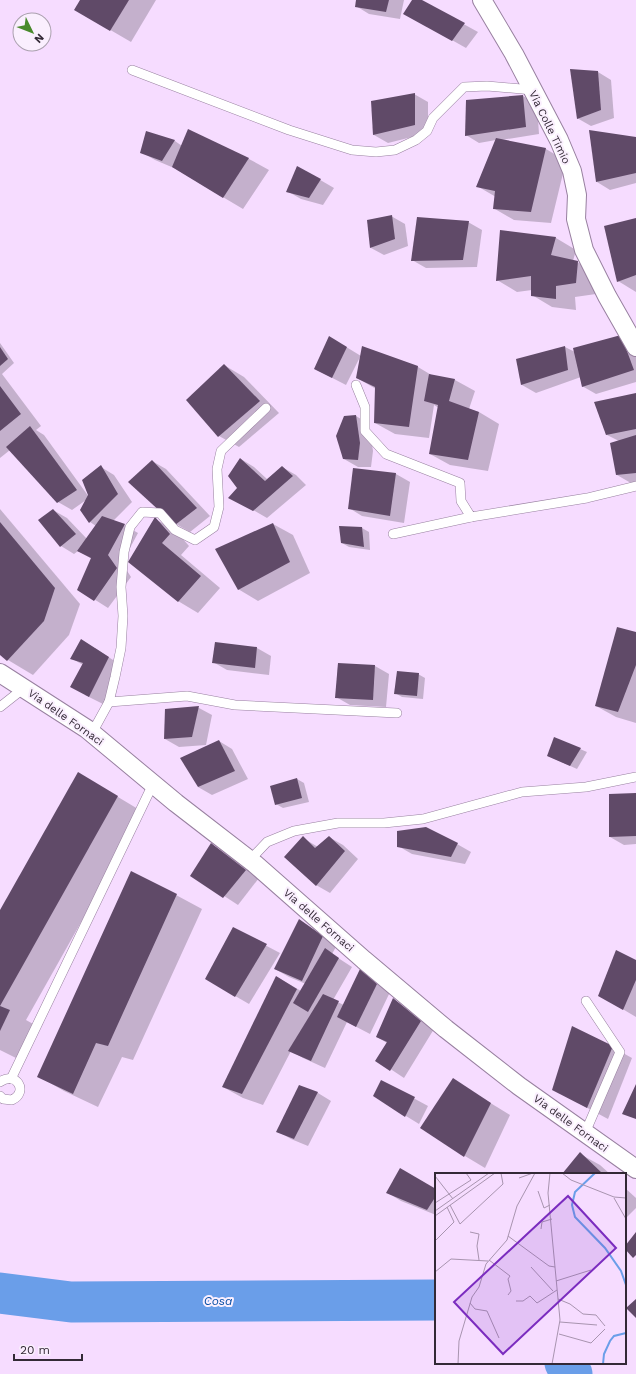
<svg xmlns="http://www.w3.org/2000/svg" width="636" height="1374" font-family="'Work Sans',sans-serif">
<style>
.shadow{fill:#0003}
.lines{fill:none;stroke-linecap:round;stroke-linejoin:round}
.river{stroke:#6a9ee9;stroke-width:41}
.building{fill:#604a68}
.lane-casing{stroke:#9880a0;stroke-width:10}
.street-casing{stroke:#9880a0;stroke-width:20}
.lane{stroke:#fff;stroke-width:9}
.street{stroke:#fff;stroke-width:18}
.labels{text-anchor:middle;stroke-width:4;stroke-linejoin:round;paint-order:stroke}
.street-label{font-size:11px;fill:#332936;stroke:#faeffe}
.water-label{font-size:12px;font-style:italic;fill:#064da4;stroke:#faeffe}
.inset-river{fill:none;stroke:#6a9ee9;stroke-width:2}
.inset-road{fill:none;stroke:#a894af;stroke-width:1}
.view{fill:#7b2cbf;fill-opacity:0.15;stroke:#7b2cbf;stroke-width:2}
.inset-edge{fill:none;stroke:#332936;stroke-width:2}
</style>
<rect width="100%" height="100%" fill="#f6dcff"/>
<g class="shadow">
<path d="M81 0H156L131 42 76 10Z"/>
<path d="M357 0H404L400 19 369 14 356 6Z"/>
<path d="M413 0H420L478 32 466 48 418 21Z"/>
<path d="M598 72 611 80 614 118 591 126 577 118Z"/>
<path d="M414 94 428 102V133L388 143 374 135 372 102Z"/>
<path d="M523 96 537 104 539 134 501 140 546 149 566 161 551 223 514 220 495 209 496 197 477 186 496 140 479 143 466 135 467 101Z"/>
<path d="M188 131 249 159 269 170 243 209 174 168 155 160 141 152 147 133 175 141 182 146Z"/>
<path d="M636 138V183L610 190 597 182Z"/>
<path d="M298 167 334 188 323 205 301 199 287 191Z"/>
<path d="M391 216 405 224 408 246 384 255 371 248Z"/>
<path d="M636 219V292L618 281Z"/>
<path d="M468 222 482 230 477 267 426 268 412 260Z"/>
<path d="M501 231 556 238 576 250 573 261 577 262 597 273 596 294 575 297 576 310 552 307 532 295V290L517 292 497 280Z"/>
<path d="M620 336 636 349V382L596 394 582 386 581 377 536 393 522 385 517 360 565 347 575 352Z"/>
<path d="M0 343 14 363 2 374 41 426 36 430 44 435 89 497 101 467 114 475 132 502 113 521 124 525 138 533 122 563 131 577 108 608 78 589 92 559 78 551 74 554 61 546 53 510 67 518 87 539 96 526 90 522 86 500 72 510 58 502 10 450 0 458Z"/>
<path d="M343 345 361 356 362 347 418 367 433 376 455 380 475 391 469 409 479 412 499 424 488 471 450 465 430 454 439 408 434 405 429 438 395 434 375 423 376 389 357 378 360 357 346 385 315 369Z"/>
<path d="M224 365 244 377 279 413 239 447 219 436Z"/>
<path d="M636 394V486L617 475 619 441 607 435Z"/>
<path d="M356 416 369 424 373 451 371 467H358L344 459Z"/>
<path d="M241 459 254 467 267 479 282 467 296 475 306 485 267 518 230 497 239 488Z"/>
<path d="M152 461 166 469 210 516 190 532 176 524Z"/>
<path d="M354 469 396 474 410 482 404 523 362 516 349 508Z"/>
<path d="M0 509 80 604 69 635 33 675 8 660 0 653Z"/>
<path d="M155 519 175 530 189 546 181 555 220 588 198 613 178 601Z"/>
<path d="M273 524 293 535 310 573 258 601 238 589Z"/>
<path d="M362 528 369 532 370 550 349 547 342 543Z"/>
<path d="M636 633V723L616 717 596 706Z"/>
<path d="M216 643 257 648 271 656 269 675 227 670 213 662Z"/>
<path d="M95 648 122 666 103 704 85 695 83 665 71 658Z"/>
<path d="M338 664 375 666 389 674 386 707 350 705 336 697Z"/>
<path d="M418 674 425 678 423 699 402 697 395 693Z"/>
<path d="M199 708 212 715 206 745 179 747 165 739 166 709Z"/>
<path d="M219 741 232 749 248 779 212 795 198 787Z"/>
<path d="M580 749 587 752 577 769 548 756Z"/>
<path d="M297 779 304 783 309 802 283 808 276 804Z"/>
<path d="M103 788 143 812 26 1020 35 1025 18 1059 0 1050V912Z"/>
<path d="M636 794V844L624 845 610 837Z"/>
<path d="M329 837 343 845 358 859 330 893 316 885 303 838 318 847Z"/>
<path d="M457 844 471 852 465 864 412 854 398 846Z"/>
<path d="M212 845 225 853 259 878 238 905 192 875Z"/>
<path d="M176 895 202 909 133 1060 122 1057 98 1107 64 1091 38 1076Z"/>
<path d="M233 928 280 953 249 1004 206 979Z"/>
<path d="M312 929 337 945 332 954 352 967 333 1000 344 1005 360 971 373 979 390 992 370 1034 347 1022 325 1068 303 1058 291 1051 263 1105 243 1098 223 1087 277 977 301 991 306 984 289 977 275 969Z"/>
<path d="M636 961V1017L599 995Z"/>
<path d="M394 1000 407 1008 434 1029 404 1078 377 1060 387 1043 377 1037Z"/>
<path d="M612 1047 632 1058 608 1119 554 1090Z"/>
<path d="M453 1080 510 1115 485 1168 465 1156 422 1127Z"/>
<path d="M382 1081 428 1106 419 1124 406 1116Z"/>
<path d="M300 1086 318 1093 331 1101 308 1146 291 1139 277 1131Z"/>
<path d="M580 1154 600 1165 610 1174H563Z"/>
<path d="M625 1188 636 1198V1208L625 1219Z"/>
<path d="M436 1190V1215L401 1201 388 1193Z"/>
</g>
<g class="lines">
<g class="river">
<path d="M0 1293 71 1302 436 1300"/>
<path d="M565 1363 572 1374"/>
</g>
</g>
<g class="building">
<path d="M80 0H129L110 31 74 10Z"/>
<path d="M356 0H389L386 12 355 7Z"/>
<path d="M412 0H422L465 23 452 41 403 14Z"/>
<path d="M570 69 598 71 601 110 577 119Z"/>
<path d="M415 93V125L373 135 371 101Z"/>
<path d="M523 95 526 127 465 136 466 100Z"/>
<path d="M188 129 249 158 223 198 172 167Z"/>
<path d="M589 130 636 137V173L596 182Z"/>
<path d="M146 131 175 140 162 161 140 153Z"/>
<path d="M496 138 546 148 531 212 493 209 495 191 476 187Z"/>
<path d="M297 166 321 179 309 198 286 192Z"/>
<path d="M392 215 395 239 370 248 367 220Z"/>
<path d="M417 217 469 221 463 260 411 261Z"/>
<path d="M636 218V275L617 282 604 226Z"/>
<path d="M500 230 556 237 551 255 578 261 576 283 556 286V299L531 296V276L496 281Z"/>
<path d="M621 335 634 370 582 387 573 348Z"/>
<path d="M329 336 347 347 332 378 314 369Z"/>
<path d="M362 346 418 366 409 427 374 423 375 387 356 378Z"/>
<path d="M565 346 568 370 521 385 516 359Z"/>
<path d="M0 347 8 359 0 366Z"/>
<path d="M224 364 260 401 218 437 186 400Z"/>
<path d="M429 374 455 379 449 401 479 412 468 460 429 454 438 405 424 401Z"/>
<path d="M0 386 21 414 0 431Z"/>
<path d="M636 393V429L606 435 594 402Z"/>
<path d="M356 415 360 443 358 460 343 459 336 436 344 416Z"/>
<path d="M30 426 77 490 57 503 6 447Z"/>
<path d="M636 435V473L616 475 610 443Z"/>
<path d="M240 458 265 481 282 466 293 476 253 511 228 498 237 488 228 476Z"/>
<path d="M152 460 197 508 175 525 128 482Z"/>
<path d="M101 465 118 494 89 523 80 510 88 495 82 480Z"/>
<path d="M353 468 396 473 390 516 348 509Z"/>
<path d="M53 509 76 534 60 547 38 520Z"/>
<path d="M102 516 125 524 108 555 117 568 94 601 77 590 91 558 77 551Z"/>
<path d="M155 517 170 534 162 543 201 576 178 602 128 562Z"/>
<path d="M0 522 55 588 44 621 7 661 0 655Z"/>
<path d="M273 523 290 562 238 590 215 549Z"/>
<path d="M339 526 362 527 364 547 341 543Z"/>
<path d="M617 627 636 632V665L618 712 595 706Z"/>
<path d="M81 639 109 657 89 697 70 687 83 663 70 659Z"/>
<path d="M215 642 257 647 255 668 212 663Z"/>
<path d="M338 663 375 665 373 700 335 698Z"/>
<path d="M397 671 419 673 417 696 394 694Z"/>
<path d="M199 706 192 737 164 739 165 709Z"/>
<path d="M554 737 581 748 570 766 547 756Z"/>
<path d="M219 740 235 771 198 787 180 758Z"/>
<path d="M78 772 118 796 0 1006V910Z"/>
<path d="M297 778 302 798 275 805 270 786Z"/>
<path d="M636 793V836L609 837V794Z"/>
<path d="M426 827 458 843 451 857 397 847V831Z"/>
<path d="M303 836 315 848 329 836 345 851 316 886 284 857Z"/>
<path d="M211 843 246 870 223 898 190 876Z"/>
<path d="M131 871 177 894 108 1046 96 1043 73 1094 37 1077Z"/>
<path d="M299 919 323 936 302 981 274 969Z"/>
<path d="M233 927 267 944 235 997 205 979Z"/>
<path d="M325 948 339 958 308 1012 293 1003Z"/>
<path d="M616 950 636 960V980L623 1010 598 996Z"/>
<path d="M360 969 377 984 356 1027 337 1017Z"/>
<path d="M276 976 297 989 242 1094 222 1087Z"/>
<path d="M323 994 339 1001 311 1061 288 1051Z"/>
<path d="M393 998 421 1021 390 1071 375 1061 387 1042 376 1037Z"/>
<path d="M0 1006 10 1010 0 1031Z"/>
<path d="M572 1026 613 1046 587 1108 552 1090Z"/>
<path d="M453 1078 491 1103 464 1157 420 1128Z"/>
<path d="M381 1080 415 1097 405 1117 373 1096Z"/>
<path d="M636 1084V1119L622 1114Z"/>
<path d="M299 1085 318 1092 294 1139 276 1132Z"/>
<path d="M580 1152 603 1174H562Z"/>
<path d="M400 1168 436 1189V1196L427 1210 386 1193Z"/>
<path d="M636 1232V1255L633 1258 625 1249V1246Z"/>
<path d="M636 1299V1318L626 1308Z"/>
</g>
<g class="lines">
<defs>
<g id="lane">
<path d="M132 70 289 130 352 150 376 152 395 150 416 140 427 131 433 118 464 87 487 86 533 90"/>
<path d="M356 385 365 407V431L386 454 460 483 461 501 471 517 587 498 636 486"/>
<path d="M393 534 471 517"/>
<path d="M109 702 187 696 235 705 397 713"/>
<path d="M0 707 24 688"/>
<path d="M92 733 109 702 115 677 121 648 123 616 121 587 124 552 130 527 142 512 160 513 175 530 195 540 214 527 219 507 217 469 221 451 266 408"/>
<path d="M250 860 267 842 294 831 338 823H384L423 819 522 792 586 787 636 777"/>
<path d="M11 1079 153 784"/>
<path d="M0 1082C16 1070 29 1092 12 1100L3 1099 0 1096"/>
<path d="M585 1133 620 1052 586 1001"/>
</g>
<g id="street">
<path d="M482 0 514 54 559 140 572 171 577 195 576 219 584 250 607 296 636 347"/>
<path d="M0 673 87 729 176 803 255 864 364 960 446 1029 519 1086 636 1169"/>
</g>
</defs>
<use href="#lane" class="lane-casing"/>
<use href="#street" class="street-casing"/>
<use href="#lane" class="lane"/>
<use href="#street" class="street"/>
</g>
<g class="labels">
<g class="street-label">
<text transform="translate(550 127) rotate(64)" y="4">Via Colle Timio</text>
<text transform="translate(66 717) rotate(35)" y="4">Via delle Fornaci</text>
<text transform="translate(319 920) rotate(41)" y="4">Via delle Fornaci</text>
<text transform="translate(571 1123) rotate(36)" y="4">Via delle Fornaci</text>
</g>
<g class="water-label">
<text x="218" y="1305">Cosa</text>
</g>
</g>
<g transform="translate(435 1173)">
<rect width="191" height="191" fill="#f6dcff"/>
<path class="inset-river" d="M160 0 140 19 137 32 140 44 170 75 186 98 191 112M168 191 169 181 175 168 179 163 191 160"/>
<path class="inset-road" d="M115 0 113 20 125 147 117 191M127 0 136 7 179 24 191 25M0 3 18 26M84 5 98 0M103 18 109 35 115 32M179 25 191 46M0 30 36 7 31 0M15 32 25 51 68 11 66 0M0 38 54 0M0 43 60 0M106 56 107 49 117 46M35 59 44 61 42 73 44 87M73 63 114 93 120 94M0 68 19 49 12 34M54 87 75 103 73 106 76 118 73 122M96 94 118 118M0 99 16 86 53 88M121 108 156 97M123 126 135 131 148 141 161 142 170 153M81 128H88L95 123 102 130 122 117M35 130 40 136 52 138 64 165M125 149 162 152M124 161 156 170 170 156M23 191 24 168 37 124 44 114 51 91 72 67 82 33 100 0"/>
<path class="view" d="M133 23 181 75 68 181 19 129Z"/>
<rect width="191" height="191" class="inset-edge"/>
</g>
<g transform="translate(32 32) rotate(133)"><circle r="19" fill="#faeffe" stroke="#aaa0ae"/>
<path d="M0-3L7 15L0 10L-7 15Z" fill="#48892b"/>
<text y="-6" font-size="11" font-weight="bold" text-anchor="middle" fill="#332936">N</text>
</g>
<path d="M14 1354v6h68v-6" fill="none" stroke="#332936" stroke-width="2"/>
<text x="20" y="1354" font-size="12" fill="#332936" stroke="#faeffe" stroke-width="3" paint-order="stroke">20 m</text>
</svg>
